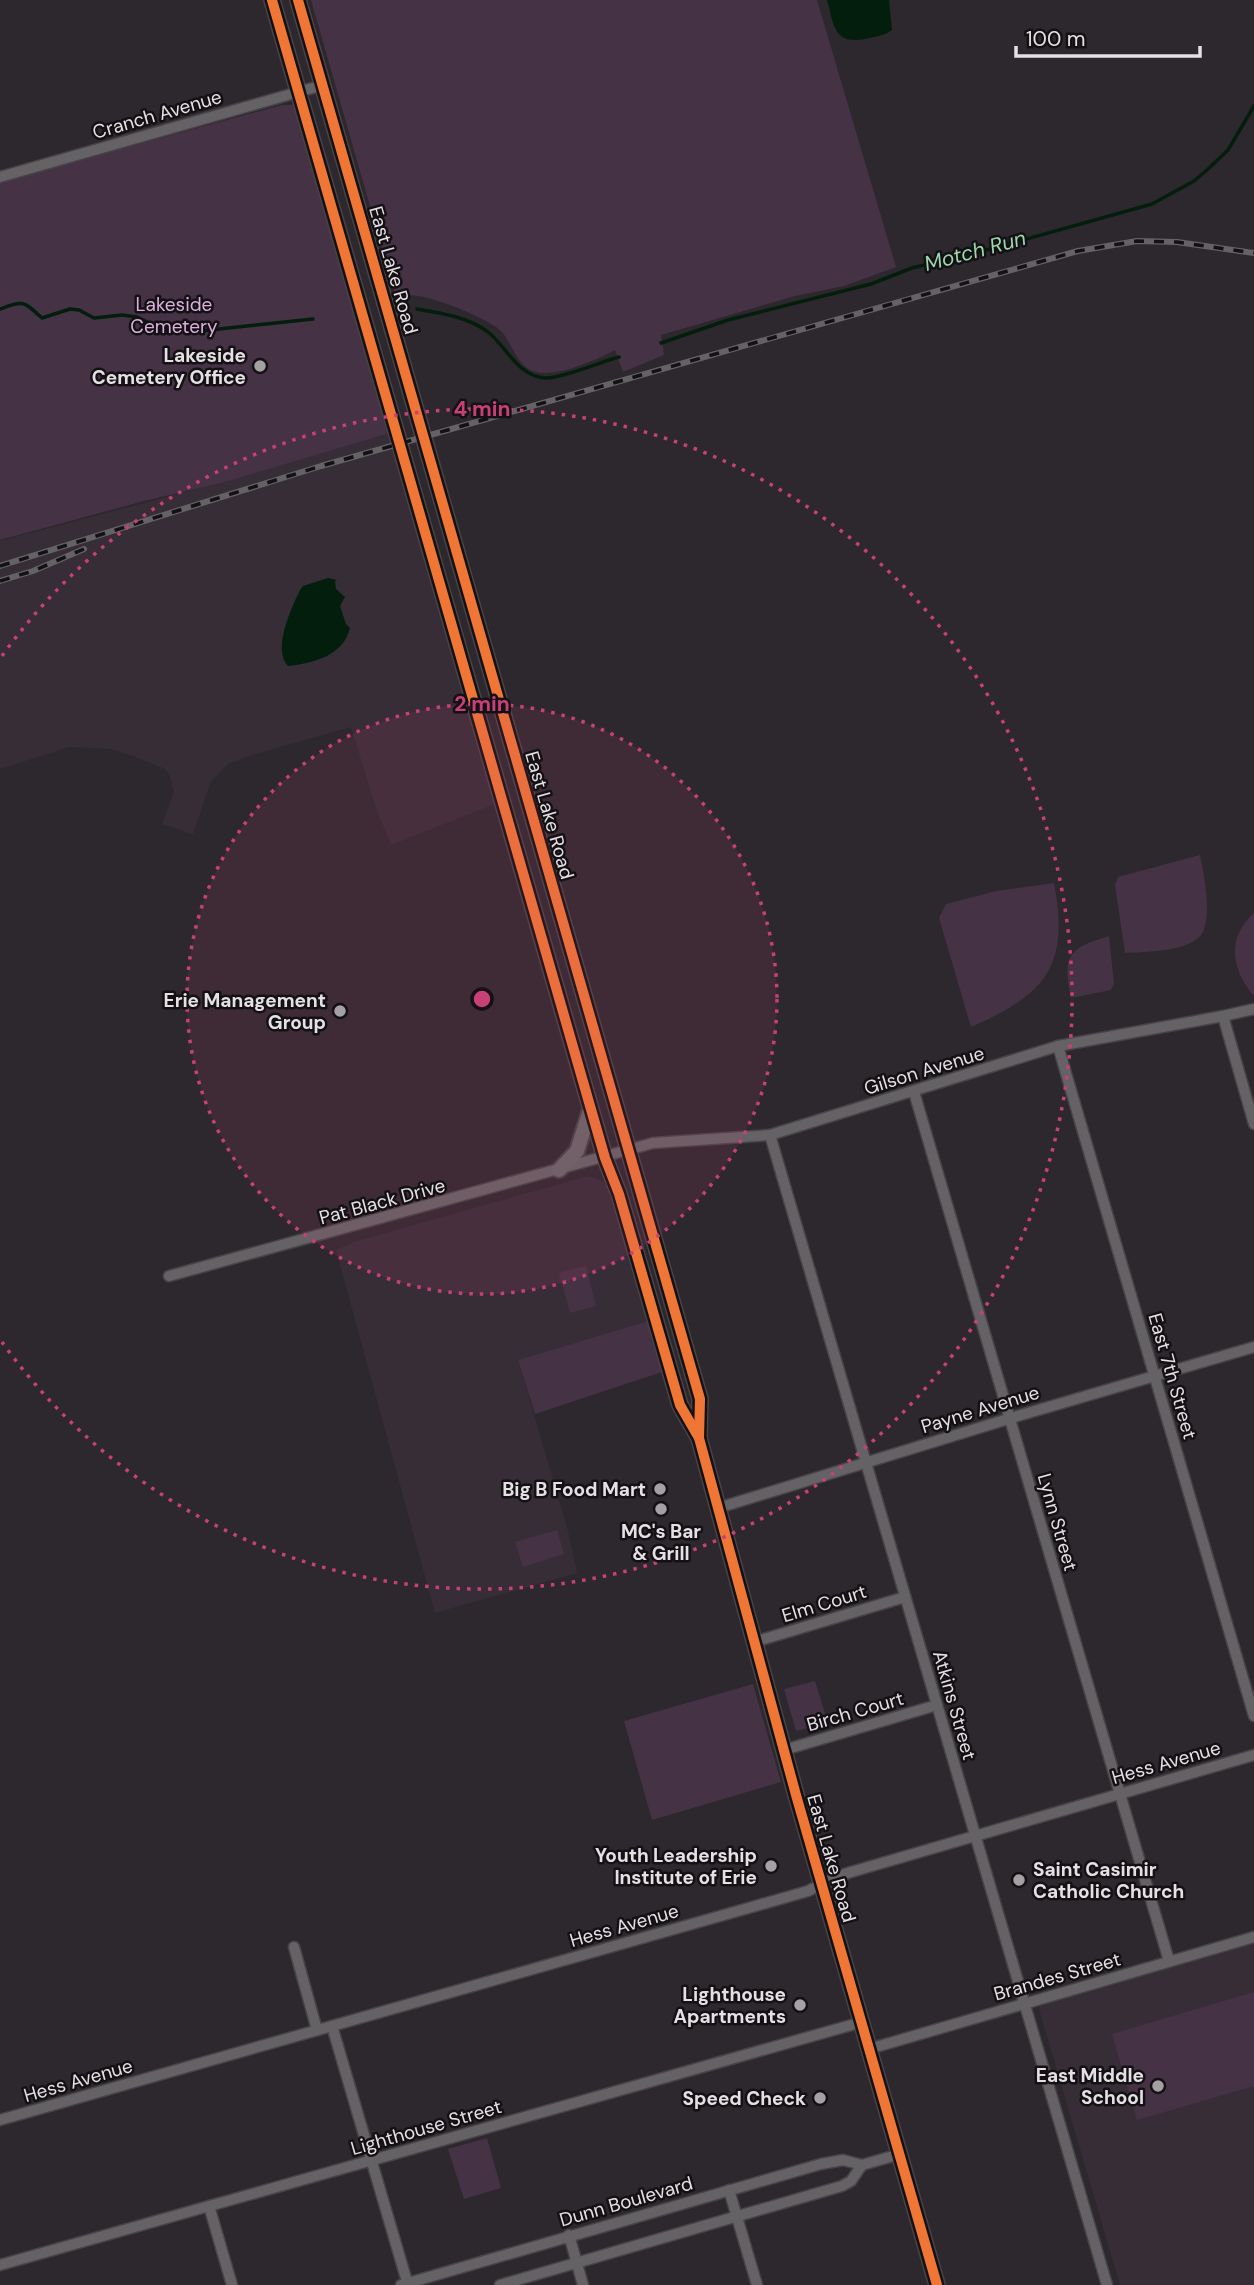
<svg xmlns="http://www.w3.org/2000/svg" width="1254" height="2285" font-family="'DM Sans',sans-serif">
<style>
.built{fill:#372d37}
.green{fill:#453245}
.water{fill:#041e0d}
.lines{fill:none;stroke-linecap:round;stroke-linejoin:round}
.stream{stroke:#041e0d;stroke-width:3.5}
.minor-casing{stroke:#474346;stroke-width:13}
.secondary-casing{stroke:#474346;stroke-width:18}
.minor{stroke:#656265;stroke-width:10}
.secondary{stroke:#686668;stroke-width:14}
.rail-casing{stroke:#656265;stroke-width:6}
.rail{stroke:#141114;stroke-width:3.5;stroke-dasharray:10;stroke-linecap:butt}
.cycleway-casing{stroke:#141114;stroke-width:15}
.cycleway{stroke:#f07635;stroke-width:10}
.ring{fill:none;stroke:#c94076;stroke-width:3.5;stroke-dasharray:3.5 7}
.poi-dot{fill:#a5a0a4;stroke:#141114;stroke-width:2.5}
.labels{text-anchor:middle;stroke-width:5;stroke-linejoin:round;paint-order:stroke}
.street-label{font-size:19px;fill:#e5e0e4;stroke:#141114}
.park-label{font-size:19px;fill:#deafdf;stroke:#141114}
.poi-label{font-size:19px;font-weight:bold;fill:#e5e0e4;stroke:#141114;text-anchor:end}
.water-label{font-size:21px;font-style:italic;fill:#9cd7ae;stroke:#141114}
.centre{fill:#c94076;stroke:#141114;stroke-width:3.5}
.ring-label{font-size:21px;text-anchor:middle;font-weight:bold;fill:#c94076;stroke:#141114;stroke-width:5;stroke-linejoin:round;paint-order:stroke}
</style>
<rect width="100%" height="100%" fill="#2d282d"/>
<g class="built">
<path d="M390 433 497 803 391 845 376 808 351 727 249 756 228 764 211 781 193 834 162 824 174 792 170 776 165 769 133 756 111 749 69 747 0 769V541L197 489Z"/>
<path d="M585 1177H592L605 1182 607 1187 648 1321 518 1360 568 1531 577 1573 435 1613 336 1250 357 1241Z"/>
<path d="M1254 1942V2285H1120L1039 2009 1041 2004Z"/>
</g>
<g class="green">
<path d="M311 0H817L896 267 844 286 795 296 661 335 664 355 623 372 615 350C596 360 547 383 527 368 516 360 511 343 502 332 492 320 436 298 418 296 411 295 403 296 396 297Z"/>
<path d="M282 105H293L296 107 304 131 390 433 221 483 144 501 0 540V182Z"/>
<path d="M1200 855C1204 875 1212 912 1203 932 1193 952 1144 952 1125 953L1115 885 1118 877Z"/>
<path d="M1054 883C1070 966 1045 995 971 1027L939 918 946 904 996 891Z"/>
<path d="M1254 913V996C1231 969 1226 938 1254 913Z"/>
<path d="M1109 936 1114 983 1111 990 1071 998C1062 956 1068 948 1109 936Z"/>
<path d="M586 1266 596 1306 570 1313 559 1273Z"/>
<path d="M648 1321 662 1372 535 1414 518 1360Z"/>
<path d="M557 1530 564 1554 523 1567 515 1542Z"/>
<path d="M815 1681 828 1723 796 1731 784 1689Z"/>
<path d="M753 1684 781 1782 652 1820 624 1721Z"/>
<path d="M1254 1992V2086L1137 2120 1112 2034Z"/>
<path d="M487 2138 501 2188 464 2199 448 2149Z"/>
</g>
<g class="water">
<path d="M827 0H889L892 30C884 36 874 37 865 39 833 45 834 24 827 0Z"/>
<path d="M328 578 337 580 335 581 336 589 345 597 340 606 346 624 350 628C343 656 314 663 288 666 272 649 291 609 300 590L303 586Z"/>
</g>
<g class="lines">
<g class="stream">
<path d="M0 309C24 300 23 301 42 318L70 309 79 310 94 318 122 315 137 317 157 327 201 331 313 319"/>
<path d="M417 309C441 313 468 317 488 332 507 347 518 377 546 378 564 378 600 362 619 357"/>
<path d="M661 343 728 320 871 284 912 268 998 247 1152 204 1194 181 1207 170 1228 150 1254 106"/>
</g>
<defs>
<g id="minor">
<path d="M0 177 323 85"/>
<path d="M1223 1016 1254 1124"/>
<path d="M1058 1046 1254 1716"/>
<path d="M914 1092 1169 1961"/>
<path d="M770 1135 1107 2285"/>
<path d="M169 1276 653 1143 770 1135 1058 1046 1223 1016 1254 1009"/>
<path d="M718 1508 1021 1415 1254 1347"/>
<path d="M754 1642 905 1597"/>
<path d="M784 1750 937 1705"/>
<path d="M294 1947 317 2030"/>
<path d="M332 2026 408 2285"/>
<path d="M869 2049 1254 1937"/>
<path d="M0 2120 752 1907 808 1891 833 1878 851 1872 1254 1755"/>
<path d="M729 2190 757 2285"/>
<path d="M209 2206 232 2285"/>
<path d="M569 2235 583 2285"/>
<path d="M0 2265 862 2022"/>
<path d="M401 2285 821 2164 843 2160 862 2165 900 2154"/>
<path d="M500 2285 842 2186 851 2181 862 2165"/>
</g>
<g id="secondary">
<path d="M272 0 605 1158 619 1194 680 1405 699 1438 796 1795 937 2285"/>
<path d="M298 0 700 1399 699 1437"/>
<path d="M559 1170 577 1151 590 1110"/>
</g>
</defs>
<use href="#minor" class="minor-casing"/>
<use href="#secondary" class="secondary-casing"/>
<use href="#minor" class="minor"/>
<use href="#secondary" class="secondary"/>
<defs>
<g id="rail">
<path d="M0 566 321 466 1078 251 1137 241 1177 242 1254 253"/>
<path d="M0 581 33 571 84 549"/>
</g>
</defs>
<use href="#rail" class="rail-casing"/>
<use href="#rail" class="rail"/>
<defs>
<g id="cycleway">
<path d="M272 0 605 1158 619 1194 680 1405 699 1438 796 1795 937 2285"/>
<path d="M298 0 700 1399 699 1438"/>
</g>
</defs>
<use href="#cycleway" class="cycleway-casing"/>
<use href="#cycleway" class="cycleway"/>
</g>
<circle cx="482" cy="999" r="295" fill="#c94076" fill-opacity=".12"/>
<g class="ring">
<circle cx="482" cy="999" r="295"/>
<path d="M2 656A590 590 0 1 1 2 1342"/>
</g>
<g class="poi-dot">
<circle cx="260" cy="366" r="7"/>
<circle cx="340" cy="1011" r="7"/>
<circle cx="660" cy="1489" r="7"/>
<circle cx="661" cy="1509" r="7"/>
<circle cx="771" cy="1866" r="7"/>
<circle cx="1019" cy="1880" r="7"/>
<circle cx="800" cy="2005" r="7"/>
<circle cx="1158" cy="2086" r="7"/>
<circle cx="820" cy="2098" r="7"/>
</g>
<g class="labels">
<g class="street-label">
<text transform="translate(157 114) rotate(-16)" y="7">Cranch Avenue</text>
<text transform="translate(394 270) rotate(74)" y="7">East Lake Road</text>
<text transform="translate(550 815) rotate(74)" y="7">East Lake Road</text>
<text transform="translate(924 1070) rotate(-17)" y="7">Gilson Avenue</text>
<text transform="translate(382 1201) rotate(-15)" y="7">Pat Black Drive</text>
<text transform="translate(1173 1376) rotate(74)" y="7">East 7th Street</text>
<text transform="translate(980 1409) rotate(-17)" y="7">Payne Avenue</text>
<text transform="translate(1058 1522) rotate(74)" y="7">Lynn Street</text>
<text transform="translate(824 1603) rotate(-17)" y="7">Elm Court</text>
<text transform="translate(955 1705) rotate(74)" y="7">Atkins Street</text>
<text transform="translate(855 1711) rotate(-16)" y="7">Birch Court</text>
<text transform="translate(1166 1762) rotate(-16)" y="7">Hess Avenue</text>
<text transform="translate(832 1858) rotate(74)" y="7">East Lake Road</text>
<text transform="translate(624 1925) rotate(-16)" y="7">Hess Avenue</text>
<text transform="translate(1057 1976) rotate(-16)" y="7">Brandes Street</text>
<text transform="translate(78 2080) rotate(-16)" y="7">Hess Avenue</text>
<text transform="translate(426 2127) rotate(-16)" y="7">Lighthouse Street</text>
<text transform="translate(626 2201) rotate(-16)" y="7">Dunn Boulevard</text>
</g>
<g class="park-label">
<text x="174" y="311">Lakeside<tspan x="174" dy="22">Cemetery</tspan></text>
</g>
<g class="poi-label">
<text x="246" y="362">Lakeside<tspan x="246" dy="22">Cemetery Office</tspan></text>
<text x="326" y="1007">Erie Management<tspan x="326" dy="22">Group</tspan></text>
<text x="646" y="1496">Big B Food Mart</text>
<text x="661" y="1538" text-anchor="middle">MC's Bar<tspan x="661" dy="22">&amp; Grill</tspan></text>
<text x="757" y="1862">Youth Leadership<tspan x="757" dy="22">Institute of Erie</tspan></text>
<text x="1033" y="1876" text-anchor="start">Saint Casimir<tspan x="1033" dy="22">Catholic Church</tspan></text>
<text x="786" y="2001">Lighthouse<tspan x="786" dy="22">Apartments</tspan></text>
<text x="1144" y="2082">East Middle<tspan x="1144" dy="22">School</tspan></text>
<text x="806" y="2105">Speed Check</text>
</g>
<g class="water-label">
<text transform="translate(975 251) rotate(-15)" y="7">Motch Run</text>
</g>
</g>
<circle cx="482" cy="999" r="10" class="centre"/>
<g class="ring-label">
<text x="482" y="416">4 min</text>
<text x="482" y="711">2 min</text>
</g>
<path d="M1016 46v10h184v-10" fill="none" stroke="#e5e0e4" stroke-width="3.5"/>
<text x="1026" y="46" font-size="21" fill="#e5e0e4" stroke="#141114" stroke-width="5" paint-order="stroke">100 m</text>
</svg>
